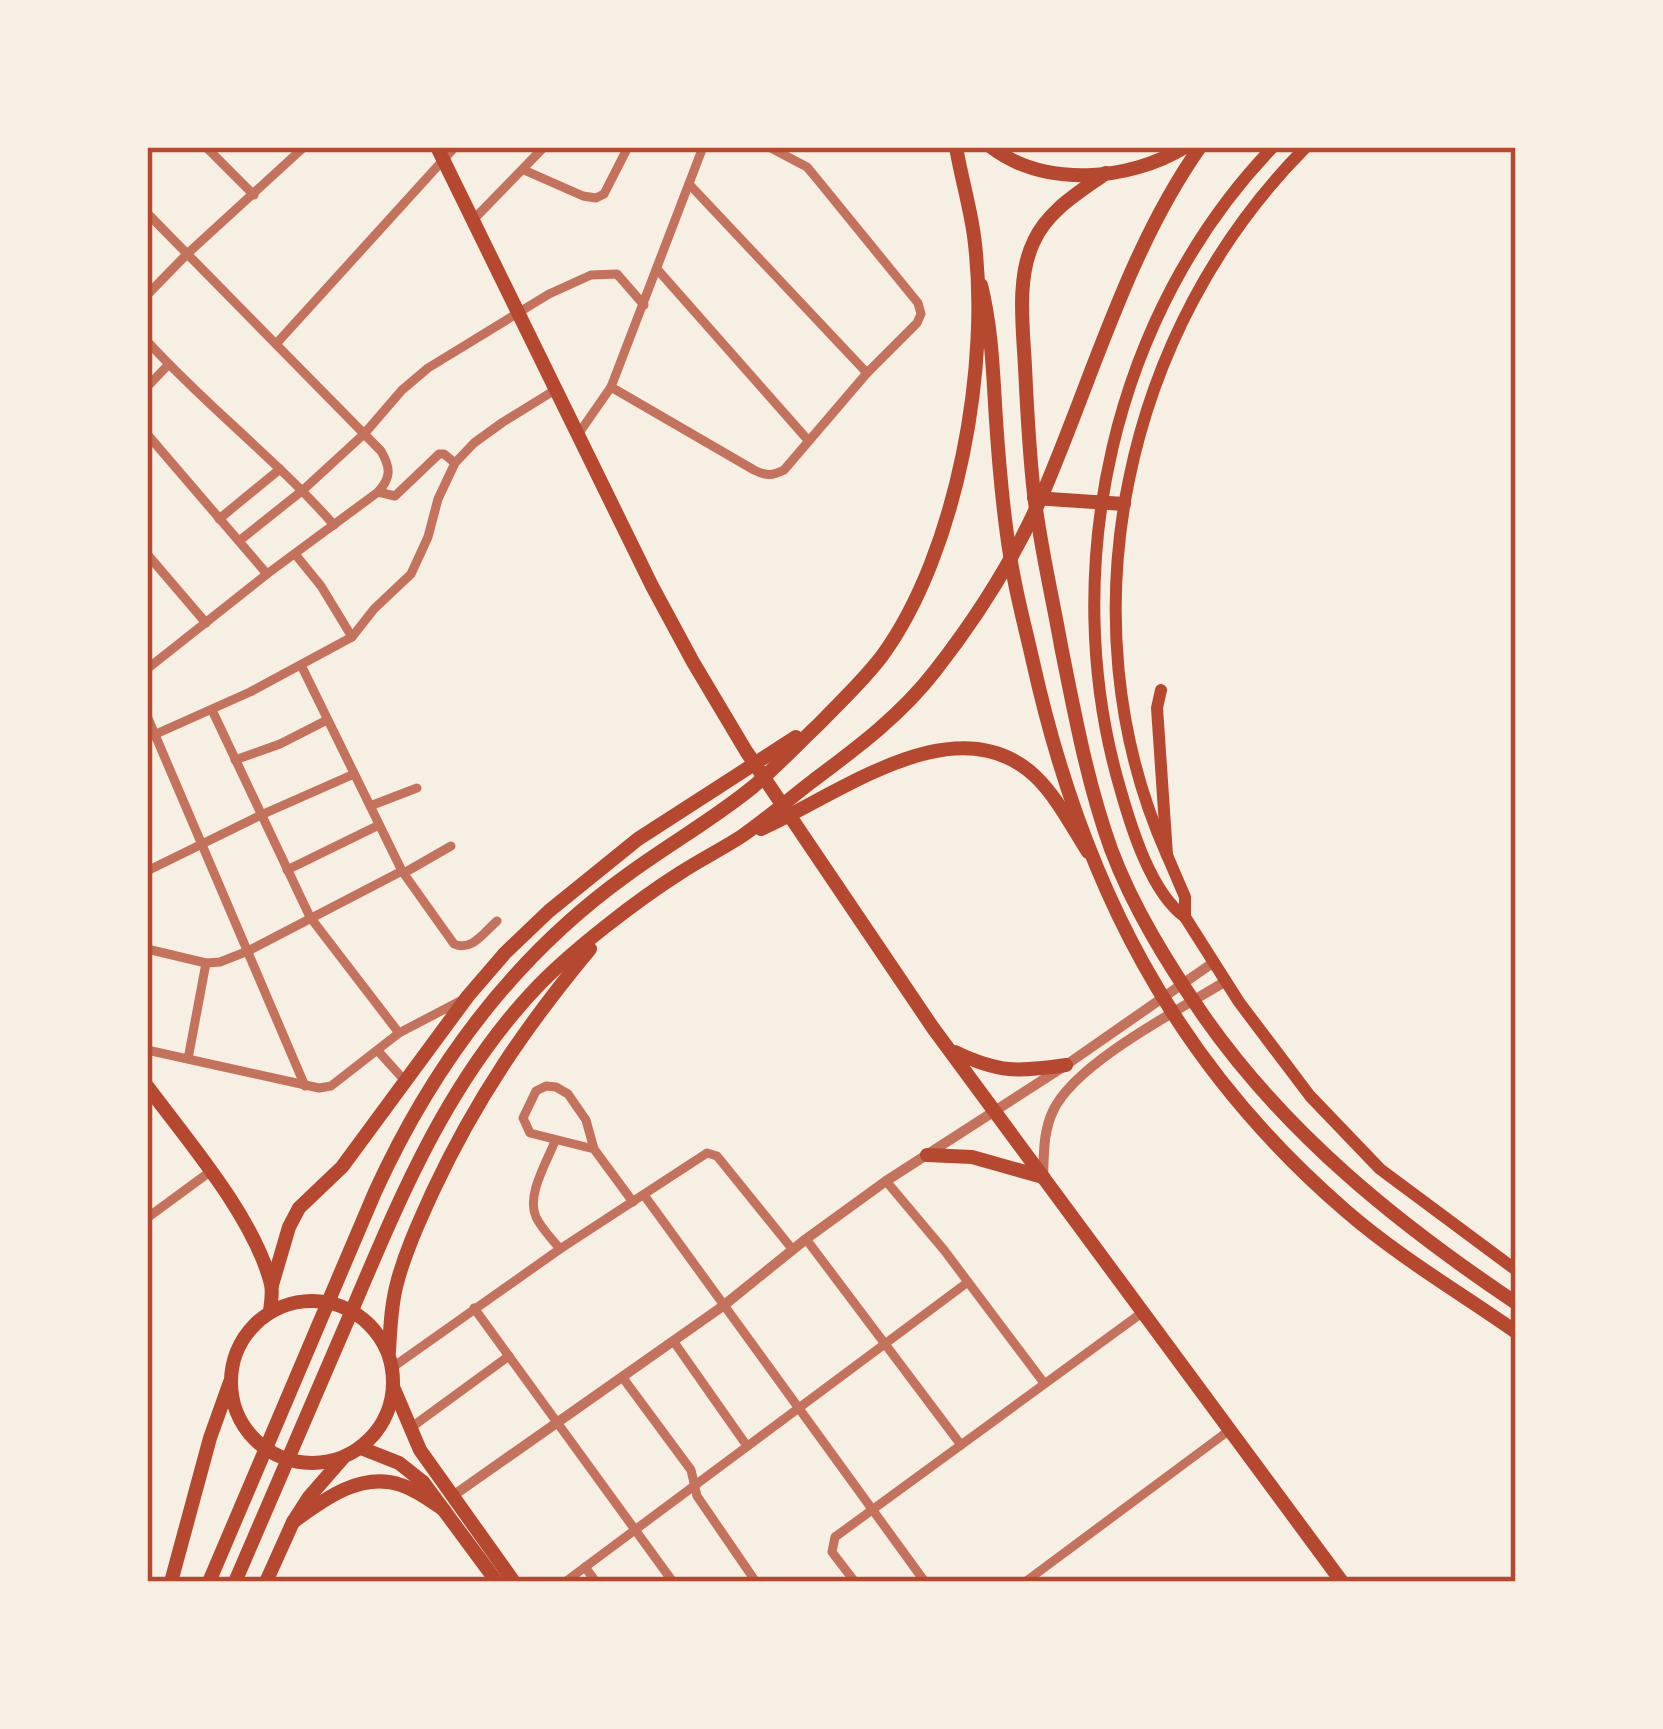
<svg xmlns="http://www.w3.org/2000/svg" width="1663" height="1729" font-family="'Archivo Narrow',sans-serif">
<style>
.lines{fill:none;stroke-linecap:round;stroke-linejoin:round}
.minor{stroke:#c5725c;stroke-width:9}
.tertiary{stroke:#c5725c;stroke-width:10}
.secondary{stroke:#b5482f;stroke-width:12}
.primary{stroke:#b5482f;stroke-width:14}
.trunk{stroke:#b5482f;stroke-width:14}
.neatline{fill:none;stroke:#b5482f;stroke-width:4.5}
</style>
<rect width="100%" height="100%" fill="#f6efe4"/>
<g class="lines">
<g class="minor">
<path d="M206 147 254 195"/>
<path d="M524 170 583 196 596 198 604 194 628 147"/>
<path d="M689 184 867 373"/>
<path d="M147 213 381 451C391 468 391 478 378 492L267 574 147 669"/>
<path d="M473 220 544 147"/>
<path d="M657 269 807 439"/>
<path d="M147 295 187 254 304 147"/>
<path d="M147 341C206 406 276 459 334 525"/>
<path d="M276 344 455 147"/>
<path d="M147 387 168 365"/>
<path d="M611 387 754 470C766 476 772 476 784 470L867 373 917 323 921 314 918 303 817 179 807 167 769 147"/>
<path d="M579 433 611 387 703 147"/>
<path d="M147 434 267 574"/>
<path d="M378 492 395 496 439 454H444L455 463"/>
<path d="M219 519 280 469"/>
<path d="M239 541 303 490 364 434 402 390 428 368 549 294 591 275 617 274 644 305"/>
<path d="M147 554 206 623"/>
<path d="M295 554 321 586 352 637"/>
<path d="M301 665 402 871 454 944C472 952 484 932 497 921"/>
<path d="M212 710 310 917 399 1033"/>
<path d="M147 716 305 1086"/>
<path d="M147 738 250 692 352 637 374 609 411 574 428 537 438 499 455 463 474 443 503 422 555 390"/>
<path d="M235 760 280 744 327 720"/>
<path d="M370 806 417 788"/>
<path d="M287 870 379 825"/>
<path d="M147 871 261 815 354 774"/>
<path d="M404 873 451 846"/>
<path d="M147 949 206 963 220 962 248 951 402 871"/>
<path d="M147 1050 319 1088 331 1086 399 1033 464 999"/>
<path d="M378 1051 406 1082"/>
<path d="M188 1059 206 963"/>
<path d="M555 1141C547 1162 526 1195 536 1217 541 1228 552 1239 560 1249"/>
<path d="M594 1149 530 1133 523 1118 536 1091 546 1086 556 1087 568 1094 586 1120 594 1149 633 1202"/>
<path d="M886 1181 944 1250 1044 1383"/>
<path d="M644 1195 925 1582"/>
<path d="M147 1218 211 1171"/>
<path d="M806 1239 961 1445"/>
<path d="M474 1308 673 1582"/>
<path d="M674 1342 747 1446"/>
<path d="M393 1367 560 1249 707 1153 717 1156 793 1250"/>
<path d="M623 1378 691 1470 697 1496 756 1582"/>
<path d="M409 1429 509 1356"/>
<path d="M585 1567 596 1582"/>
<path d="M565 1582 968 1282"/>
<path d="M855 1582 832 1552 835 1537 1143 1312"/>
<path d="M1025 1582 1231 1429"/>
</g>
<g class="tertiary">
<path d="M1043 1177C1044 1154 1043 1132 1053 1111 1075 1063 1179 1010 1226 981"/>
<path d="M454 1495 723 1306 806 1239 886 1181 1066 1065 1214 962"/>
</g>
<g class="secondary">
<path d="M1161 690 1157 708 1167 855 1185 897V917L1239 1002 1310 1096 1380 1169 1516 1270"/>
<path d="M1167 855C1061 618 1125 328 1306 147"/>
<path d="M1185 917C1151 893 1131 827 1120 788 1056 569 1113 313 1273 147"/>
</g>
<g class="primary">
<path d="M437 147 652 586 693 662 746 751 933 1028 1342 1582"/>
<path d="M1106 173C1080 192 1048 210 1034 241 1016 278 1023 327 1025 367 1027 409 1029 451 1034 494 1040 545 1052 595 1061 646 1075 715 1087 782 1111 849 1133 908 1168 964 1203 1015 1286 1134 1397 1223 1516 1303"/>
<path d="M981 285C992 329 993 374 996 420 999 465 1003 511 1010 555 1015 591 1025 626 1033 662 1082 882 1173 1062 1346 1211 1399 1257 1459 1292 1516 1332"/>
<path d="M1034 498 1124 504"/>
<path d="M955 1052C999 1073 1018 1072 1066 1065"/>
<path d="M147 1086C188 1141 254 1217 271 1284 273 1293 271 1302 270 1311"/>
<path d="M927 1155 972 1157 1043 1177"/>
<circle cx="312" cy="1382" r="81"/>
<path d="M394 1389 420 1450 514 1582"/>
<path d="M361 1448 399 1463 423 1482 497 1582"/>
</g>
<g class="trunk">
<path d="M991 147C1045 188 1129 181 1185 147"/>
<path d="M761 829C839 795 956 702 1035 776 1057 797 1072 827 1088 852"/>
<path d="M272 1285 289 1227 299 1208 342 1167 468 996 505 953 549 911 638 839 796 737"/>
<path d="M389 1352C390 1330 391 1308 396 1287 404 1254 419 1222 433 1191 476 1099 526 1026 590 949"/>
<path d="M293 1522C323 1500 361 1471 401 1485 417 1490 431 1501 444 1510"/>
<path d="M171 1582 210 1438 230 1382"/>
<path d="M209 1582 375 1192C432 1067 514 956 627 875 669 844 714 819 754 786 777 766 798 744 820 723 841 701 863 681 882 656 958 551 991 363 974 236 970 206 961 177 956 147"/>
<path d="M235 1582C274 1493 312 1404 350 1315 400 1197 448 1080 538 986 574 949 636 901 680 873 700 860 722 849 742 836 767 819 790 798 814 780 858 747 901 715 935 671 978 616 1015 558 1043 493 1092 379 1128 249 1200 147"/>
<path d="M266 1582 293 1522 309 1497 343 1458"/>
</g>
</g>
<rect width="1663" height="1729" fill="none" stroke="#f6efe4" stroke-width="300"/>
<rect x="150" y="150" width="1363" height="1429" class="neatline"/>
</svg>
